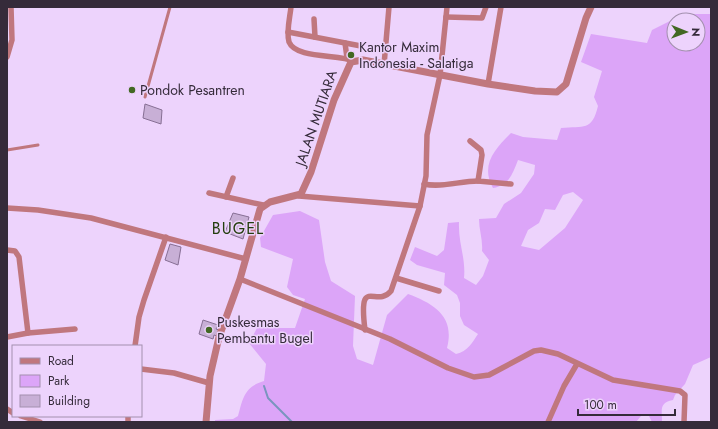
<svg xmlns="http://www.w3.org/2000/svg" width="718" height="429" font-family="Jost,sans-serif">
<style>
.green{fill:#dca5f8;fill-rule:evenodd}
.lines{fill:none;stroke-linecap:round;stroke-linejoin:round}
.stream{stroke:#7a95be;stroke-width:2}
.building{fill:#c8afd6;stroke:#876f94}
.service{stroke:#c0777e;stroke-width:3}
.minor{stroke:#c0777e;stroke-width:5.5}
.tertiary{stroke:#c0777e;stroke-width:7}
.poi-dot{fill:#426823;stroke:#edd3fc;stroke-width:1.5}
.labels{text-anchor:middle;stroke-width:3;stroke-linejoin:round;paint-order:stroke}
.poi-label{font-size:14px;fill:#352b3a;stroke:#edd3fc;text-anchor:start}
.street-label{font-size:14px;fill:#352b3a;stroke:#edd3fc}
.quarter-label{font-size:16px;letter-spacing:1px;fill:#243e0e;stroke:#edd3fc}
</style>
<rect width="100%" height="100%" fill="#edd3fc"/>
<path class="green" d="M684 14H711V357L693 365 685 384 675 395 673 400C659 403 662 409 662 422H652L648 414 641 416 636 422H215V420L233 419 238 416C243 398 244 387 264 381L266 364 249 343 257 328H295L305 299 293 295 287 287 293 259 261 247 260 238 273 215 300 211 319 220 325 262 331 281 355 296 353 346 357 359 373 365 387 315 408 294C435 304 455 317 447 348L456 354C468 351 472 343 478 334L464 325 460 316V303L457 295 444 285 445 273 417 265 410 260 415 247 437 256 444 250 448 223 459 222C458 243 466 258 464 278L476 285 483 276 489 260 482 251C483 240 479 230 479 219L496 218 504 204 521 193 534 174 535 165 518 160C513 173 509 186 493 188 480 165 495 149 511 133L523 137 557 140 561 128C584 126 592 131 598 106L594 97 602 71 581 62 591 34 647 43 652 30ZM674 20H698V44H674ZM573 192 583 200 565 228 539 250 521 246 528 230 539 223 545 209 555 210 563 195Z"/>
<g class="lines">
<path class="stream" d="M264 386 268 398 292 422"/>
</g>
<g class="building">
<path d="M145 104 162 110 161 124 143 118Z"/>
<path d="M233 213 249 217 243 239 225 232Z"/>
<path d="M170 244 181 247 178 265 165 260Z"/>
<path d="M203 320 218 325 216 329 219 330 217 336 214 335 213 339 199 334Z"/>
</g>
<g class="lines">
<g class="service">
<path d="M145 97 170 7"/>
<path d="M7 150 38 145"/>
</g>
<g class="minor">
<path d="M291 7C290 17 286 32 289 42 296 59 338 54 354 61"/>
<path d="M446 17 482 18 486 7"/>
<path d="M314 19 315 37"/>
<path d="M288 32 361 46"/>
<path d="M345 43 347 58"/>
<path d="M7 57 12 40 11 7"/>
<path d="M384 65 389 7"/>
<path d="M488 84 501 7"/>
<path d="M470 141 481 150 482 155 478 181 511 184"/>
<path d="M424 184C441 188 460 181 478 181"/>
<path d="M209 193 263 205"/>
<path d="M299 196 420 206"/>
<path d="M226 197 233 178"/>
<path d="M7 208 38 210 91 218 246 259"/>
<path d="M7 250 15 251 19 257 28 333 7 337"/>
<path d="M396 278 439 291"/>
<path d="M240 279 390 339 448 368 474 377 489 375 534 351 541 350 558 354 613 380 680 391 685 395 684 422"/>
<path d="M365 330C358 274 376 309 391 291L420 206 426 176 427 135 440 75 447 7"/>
<path d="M28 333 75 329"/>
<path d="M135 346 139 317 144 300 166 237"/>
<path d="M141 369 174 373 209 383"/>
<path d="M7 409 13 413"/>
<path d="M21 416 40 422"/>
<path d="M128 422V416"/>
<path d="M548 422 564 386 577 364"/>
</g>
<path class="tertiary" d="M206 422 210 376 219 337 240 279 260 209 270 202 301 194 311 172 334 100 351 62 363 60 488 84 535 91 557 92 566 84 586 18 591 7"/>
</g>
<g class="poi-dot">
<circle cx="351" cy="55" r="4"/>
<circle cx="132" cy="90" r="4"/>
<circle cx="209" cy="330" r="4"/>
</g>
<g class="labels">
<g class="poi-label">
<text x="359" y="52">Kantor Maxim<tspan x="359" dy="16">Indonesia - Salatiga</tspan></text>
<text x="140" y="95">Pondok Pesantren</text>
<text x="217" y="327">Puskesmas<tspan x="217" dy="16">Pembantu Bugel</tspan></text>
</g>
<g class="street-label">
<text transform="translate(316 118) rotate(-71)" y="5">JALAN MUTIARA</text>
</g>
<g class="quarter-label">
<text x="238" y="234">BUGEL</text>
</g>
</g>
<rect width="718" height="429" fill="none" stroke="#352b3a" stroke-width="16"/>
<rect x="12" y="345" width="130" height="72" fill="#edd3fc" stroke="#a390ae"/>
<rect x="20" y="358" width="20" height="6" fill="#c0777e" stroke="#a390ae"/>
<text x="48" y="365" font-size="12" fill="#352b3a">Road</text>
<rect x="20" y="375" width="20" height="12" fill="#dca5f8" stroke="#a390ae"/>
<text x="48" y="385" font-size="12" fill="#352b3a">Park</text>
<rect x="20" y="395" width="20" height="12" fill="#c8afd6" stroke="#a390ae"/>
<text x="48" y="405" font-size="12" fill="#352b3a">Building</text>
<g transform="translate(686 32) rotate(91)"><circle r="19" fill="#edd3fc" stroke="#a390ae"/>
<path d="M0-3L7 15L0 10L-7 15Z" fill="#426823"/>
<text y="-6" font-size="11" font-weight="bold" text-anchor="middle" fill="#352b3a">N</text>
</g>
<path d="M578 409v6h97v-6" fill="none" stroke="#352b3a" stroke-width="2"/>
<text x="584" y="409" font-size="12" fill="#352b3a" stroke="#edd3fc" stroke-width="3" paint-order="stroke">100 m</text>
</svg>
